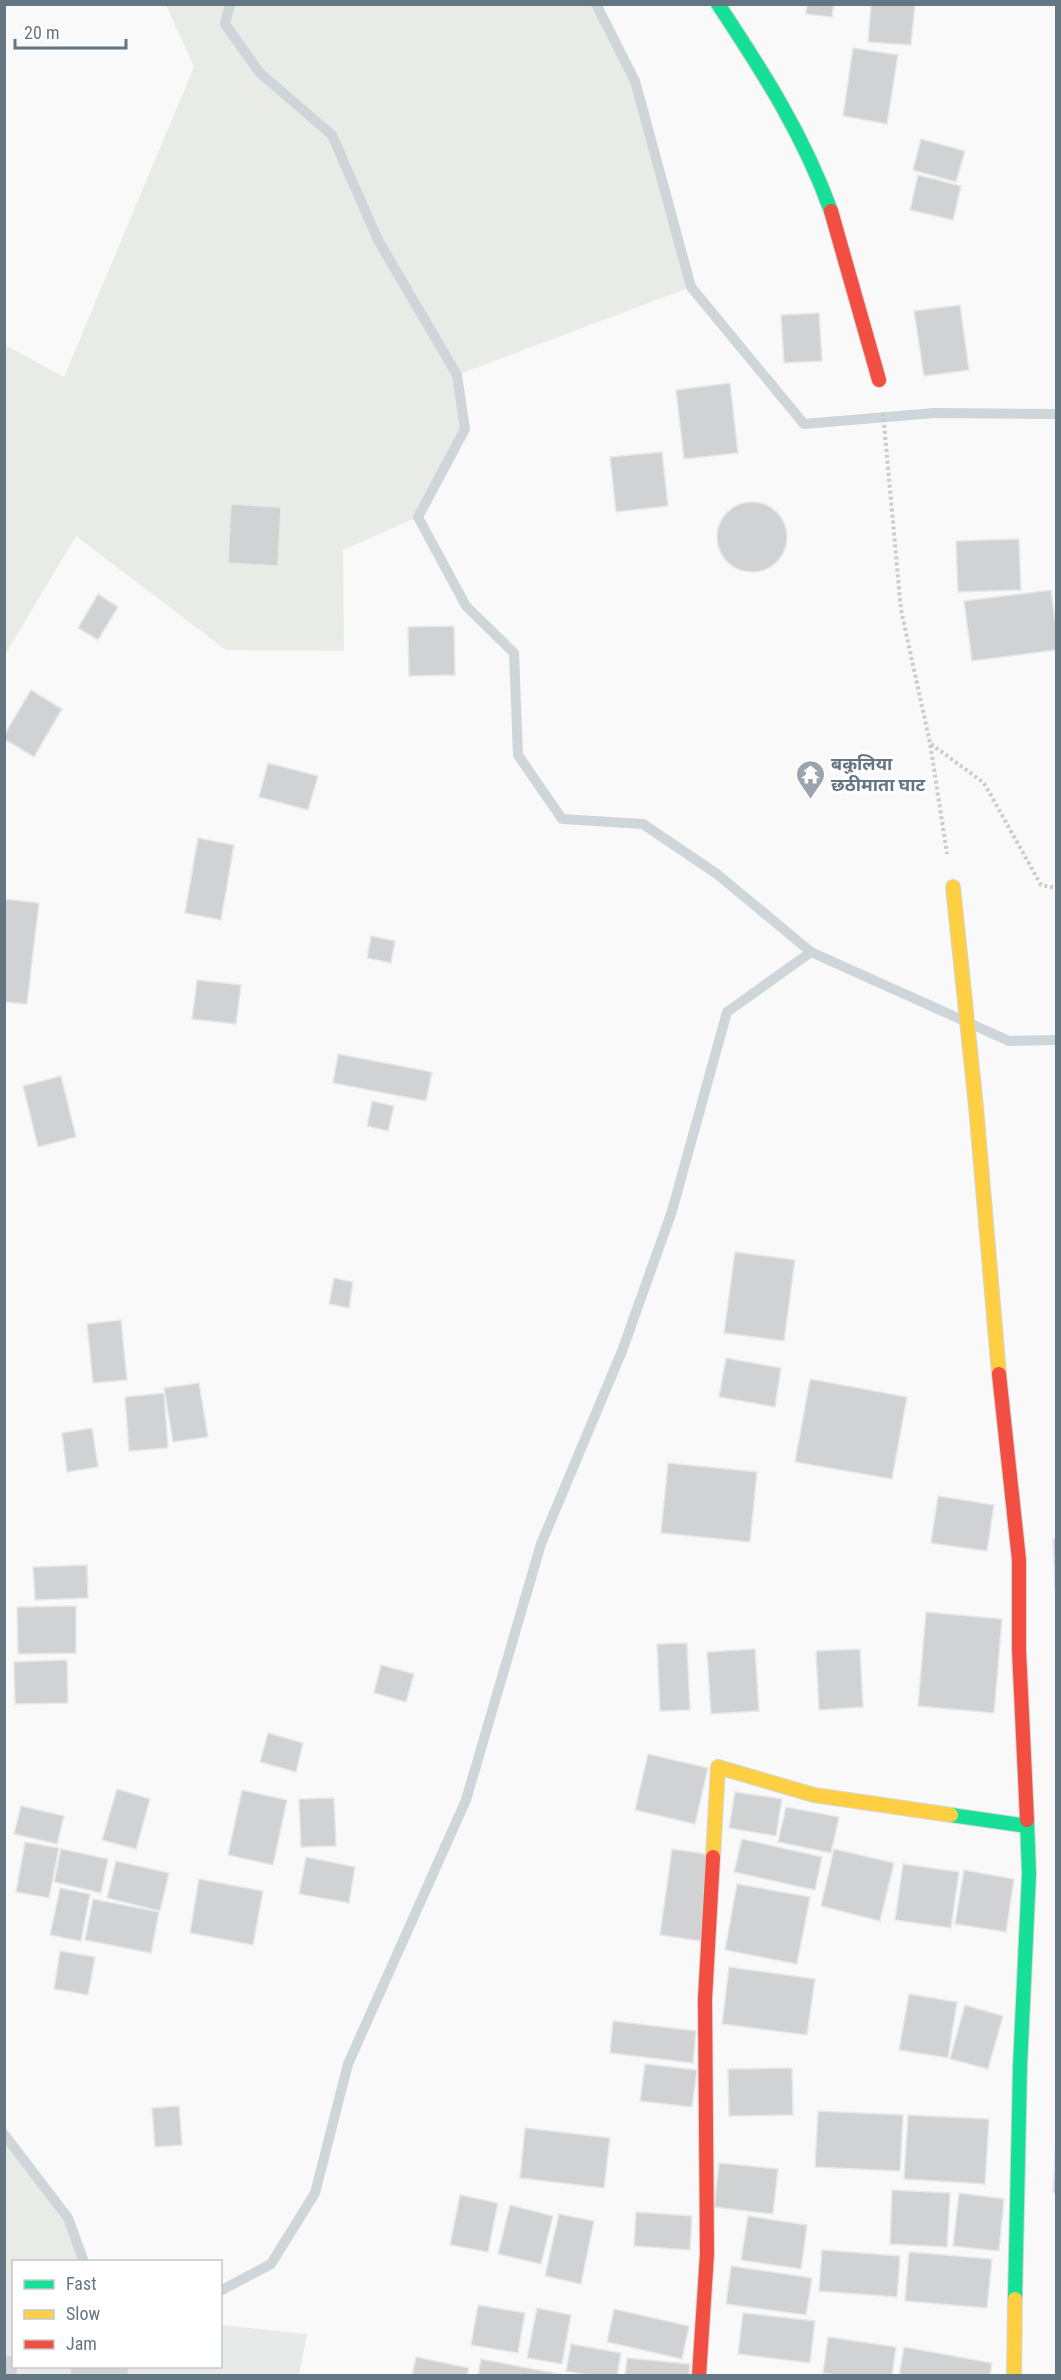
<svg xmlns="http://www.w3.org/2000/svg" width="1061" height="2380" font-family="'Roboto Condensed','Noto Sans Devanagari',sans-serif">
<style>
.built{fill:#e8e9e9}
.green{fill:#e8ebe6}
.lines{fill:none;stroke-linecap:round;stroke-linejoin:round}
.stream{stroke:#ced6d9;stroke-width:10}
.building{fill:#d0d2d3;stroke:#e8e8e8;stroke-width:1.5}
.fast-casing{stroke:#d5d6d7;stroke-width:16}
.slow-casing{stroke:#d5d6d7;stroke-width:16}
.jam-casing{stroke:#d5d6d7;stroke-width:16}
.path{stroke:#cbcccd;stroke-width:4;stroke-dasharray:3 3;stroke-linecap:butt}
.fast{stroke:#16e098;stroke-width:14}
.slow{stroke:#ffcf43;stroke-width:14}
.jam{stroke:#f24e42;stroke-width:14}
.labels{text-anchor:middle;stroke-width:6;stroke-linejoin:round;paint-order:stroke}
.poi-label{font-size:18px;font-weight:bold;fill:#657683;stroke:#fff;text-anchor:start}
</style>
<rect width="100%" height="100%" fill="#f9f9f9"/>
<path class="built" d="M5 2267 13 2269 14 2366H220L221 2325 307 2334 299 2375 5 2376Z"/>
<g class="green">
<path d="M166 5H596L635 81 691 287 457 375 465 429 418 517 343 550 344 651 226 650 76 536 5 655V345L64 377 194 67Z"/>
<path d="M4 2134 68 2218 84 2261 14 2262 13 2269 5 2267Z"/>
</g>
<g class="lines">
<g class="stream">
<path d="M230 4 225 24 260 73 332 135 378 240 457 375 465 429 418 517 466 606 514 653 518 755 562 819 643 824 717 874 811 952"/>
<path d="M596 4 635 81 691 287 804 424 934 413 1056 414"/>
<path d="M4 2134 68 2218 84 2262"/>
<path d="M220 2291 271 2264 315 2193 348 2064 466 1800 541 1544 622 1351 672 1211 727 1012 811 952 1009 1041 1056 1040"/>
</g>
</g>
<g class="building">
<path d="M807 4H834L832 17 806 14Z"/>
<path d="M871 4H915L911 45 868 42Z"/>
<path d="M853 48 898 55 887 124 843 116Z"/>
<path d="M921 139 965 151 956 182 913 170Z"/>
<path d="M918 175 961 186 953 220 910 210Z"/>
<path d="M960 305 969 370 924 376 914 311Z"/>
<path d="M819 313 822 361 784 363 781 315Z"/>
<path d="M730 383 738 453 684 459 676 390Z"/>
<path d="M662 452 668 506 616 512 610 457Z"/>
<circle cx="752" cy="537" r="35"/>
<path d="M231 504 281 507 278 566 228 563Z"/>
<path d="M1019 539 1021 590 958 592 956 541Z"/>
<path d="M1051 590 1056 627V650L972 661 964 601Z"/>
<path d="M98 594 118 607 98 640 78 628Z"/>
<path d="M454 626 455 675 409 676 408 627Z"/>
<path d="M31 690 62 709 34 757 4 739V735Z"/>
<path d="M268 763 318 776 308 810 259 797Z"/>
<path d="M198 838 234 845 221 920 185 913Z"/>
<path d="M4 899 39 903 27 1004 4 1002Z"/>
<path d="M371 936 395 941 391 963 367 958Z"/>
<path d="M197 980 241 985 236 1024 192 1019Z"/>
<path d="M338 1054 432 1072 426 1101 333 1083Z"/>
<path d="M61 1076 76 1137 38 1147 23 1086Z"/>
<path d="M372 1101 394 1106 388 1131 367 1126Z"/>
<path d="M735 1252 795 1260 784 1341 724 1333Z"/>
<path d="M334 1278 353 1282 349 1308 329 1304Z"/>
<path d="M121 1320 127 1380 93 1383 87 1324Z"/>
<path d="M726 1358 781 1368 775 1407 719 1397Z"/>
<path d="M810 1379 907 1397 892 1479 795 1462Z"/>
<path d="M199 1383 208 1437 173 1442 164 1388Z"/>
<path d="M164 1393 168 1448 129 1451 125 1397Z"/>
<path d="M92 1428 98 1467 67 1472 62 1433Z"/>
<path d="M668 1463 757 1472 750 1542 661 1533Z"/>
<path d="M938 1496 994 1505 987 1551 931 1543Z"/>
<path d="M1053 1539H1056V1588H1055Z"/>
<path d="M87 1565 88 1598 35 1600 33 1567Z"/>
<path d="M76 1606V1653L18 1654 17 1607Z"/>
<path d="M926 1612 1002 1619 994 1713 918 1706Z"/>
<path d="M687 1643 690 1710 660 1711 657 1644Z"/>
<path d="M755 1649 759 1711 711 1714 707 1652Z"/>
<path d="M860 1649 863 1707 819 1710 816 1651Z"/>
<path d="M67 1660 68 1703 15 1704 14 1662Z"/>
<path d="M381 1665 414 1674 406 1702 374 1693Z"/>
<path d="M268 1733 303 1743 296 1772 260 1762Z"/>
<path d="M648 1754 708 1768 695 1824 635 1810Z"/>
<path d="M117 1789 150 1799 136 1849 102 1840Z"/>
<path d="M242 1790 287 1800 273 1865 228 1855Z"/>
<path d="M735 1792 782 1799 776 1836 729 1828Z"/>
<path d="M334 1798 336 1846 301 1847 299 1799Z"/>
<path d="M21 1806 64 1816 57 1844 14 1834Z"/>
<path d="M786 1807 839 1817 831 1853 778 1842Z"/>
<path d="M742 1839 822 1857 815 1890 734 1872Z"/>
<path d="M25 1842 59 1848 49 1898 16 1892Z"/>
<path d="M61 1849 108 1859 101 1893 54 1882Z"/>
<path d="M672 1849 712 1855 701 1941 660 1935Z"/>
<path d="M834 1849 894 1863 880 1921 821 1906Z"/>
<path d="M306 1857 355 1867 349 1903 299 1894Z"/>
<path d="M116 1861 169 1873 160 1911 107 1898Z"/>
<path d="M903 1864 959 1872 951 1928 895 1920Z"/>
<path d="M964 1870 1014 1879 1006 1932 955 1924Z"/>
<path d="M199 1879 263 1891 253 1945 190 1933Z"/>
<path d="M737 1884 810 1897 797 1964 725 1950Z"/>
<path d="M60 1888 90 1894 81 1941 50 1935Z"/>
<path d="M93 1899 159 1912 151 1953 85 1940Z"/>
<path d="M60 1951 95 1957 88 1995 54 1989Z"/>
<path d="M729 1967 815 1979 807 2035 722 2024Z"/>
<path d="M909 1994 957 2002 948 2058 899 2050Z"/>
<path d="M965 2005 1003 2016 988 2069 950 2059Z"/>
<path d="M613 2021 696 2031 693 2063 610 2053Z"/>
<path d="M645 2064 697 2070 692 2107 640 2101Z"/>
<path d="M792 2068 793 2115 729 2116 728 2069Z"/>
<path d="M179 2106 182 2145 155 2147 152 2108Z"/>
<path d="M818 2111 903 2115 900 2171 815 2167Z"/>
<path d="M908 2115 989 2119 985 2184 904 2179Z"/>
<path d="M525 2128 610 2138 604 2188 520 2178Z"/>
<path d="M1056 2138V2193H1053Z"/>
<path d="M719 2163 778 2169 773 2214 714 2207Z"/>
<path d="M892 2190 950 2193 947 2247 890 2244Z"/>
<path d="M959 2193 1004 2199 999 2251 953 2246Z"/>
<path d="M460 2195 498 2203 488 2252 450 2245Z"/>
<path d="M510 2205 553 2216 541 2264 498 2254Z"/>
<path d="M636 2212 692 2216 690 2250 634 2246Z"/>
<path d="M559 2214 594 2221 581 2284 545 2276Z"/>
<path d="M748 2216 807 2225 801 2269 741 2260Z"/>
<path d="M822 2250 900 2256 897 2297 819 2291Z"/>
<path d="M909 2252 992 2259 987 2308 905 2301Z"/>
<path d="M731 2266 812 2278 806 2315 726 2304Z"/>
<path d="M478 2305 525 2313 518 2353 471 2345Z"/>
<path d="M537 2308 571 2315 562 2364 527 2358Z"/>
<path d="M614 2309 689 2326 682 2359 607 2342Z"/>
<path d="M743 2313 815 2321 810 2363 738 2354Z"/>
<path d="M828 2337 896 2347 892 2376H840L823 2373Z"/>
<path d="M571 2344 621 2353 617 2376H593L566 2371Z"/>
<path d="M904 2347 992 2363 990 2376H899Z"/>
<path d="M4 2355 14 2356V2366H18L17 2376H4Z"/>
<path d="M416 2357 469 2368 467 2376H412Z"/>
<path d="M627 2358 690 2364 689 2376H625Z"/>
<path d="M481 2359 570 2376H478Z"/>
<path d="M71 2366H129L128 2376H70Z"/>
</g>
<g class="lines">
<defs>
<g id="fast">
<path d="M718 4C763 72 803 134 831 211"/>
<path d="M951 1815 1027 1826"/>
<path d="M1015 2299 1020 2067 1029 1874 1027 1820"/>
</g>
<g id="slow">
<path d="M953 887 976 1107 999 1374"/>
<path d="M713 1857 718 1767 814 1795 951 1815"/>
<path d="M1014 2376 1015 2299"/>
</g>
<g id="jam">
<path d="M831 211 879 380"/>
<path d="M999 1374 1019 1560V1650L1027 1820"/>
<path d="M699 2376 707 2254 705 1999 713 1857"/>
</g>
</defs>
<use href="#fast" class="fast-casing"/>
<use href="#slow" class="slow-casing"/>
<use href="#jam" class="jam-casing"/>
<g class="path">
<path d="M883 413 901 610 930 743 947 854"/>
<path d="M931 744 984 783 1041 885 1056 888"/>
</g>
<use href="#fast" class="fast"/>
<use href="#slow" class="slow"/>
<use href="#jam" class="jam"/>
</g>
<defs>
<symbol id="temple-pin" viewBox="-11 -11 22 30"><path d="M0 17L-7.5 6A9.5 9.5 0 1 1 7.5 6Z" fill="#99a4ac" stroke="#fff"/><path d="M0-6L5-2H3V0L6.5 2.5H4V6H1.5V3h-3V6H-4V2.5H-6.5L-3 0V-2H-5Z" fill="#fff"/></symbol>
</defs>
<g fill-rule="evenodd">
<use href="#temple-pin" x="794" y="758" width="33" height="45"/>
</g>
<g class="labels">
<g class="poi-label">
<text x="831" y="770">बकुलिया<tspan x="831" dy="21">छठीमाता घाट</tspan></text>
</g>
</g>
<rect width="1061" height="2380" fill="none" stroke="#657683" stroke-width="12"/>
<rect x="12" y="2260" width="210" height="108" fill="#ffffff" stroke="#c1c8cd" stroke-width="1.5"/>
<rect x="24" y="2280" width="30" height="9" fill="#16e098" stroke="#c1c8cd" stroke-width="1.5"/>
<text x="66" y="2290" font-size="18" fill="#657683">Fast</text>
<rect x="24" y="2310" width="30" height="9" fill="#ffcf43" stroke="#c1c8cd" stroke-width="1.5"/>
<text x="66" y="2320" font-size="18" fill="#657683">Slow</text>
<rect x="24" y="2340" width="30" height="9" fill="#f24e42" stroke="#c1c8cd" stroke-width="1.5"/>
<text x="66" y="2350" font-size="18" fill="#657683">Jam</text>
<path d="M15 39v9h111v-9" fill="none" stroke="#657683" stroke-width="3"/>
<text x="24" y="39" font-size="18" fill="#657683" stroke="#ffffff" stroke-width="4.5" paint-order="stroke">20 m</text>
</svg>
